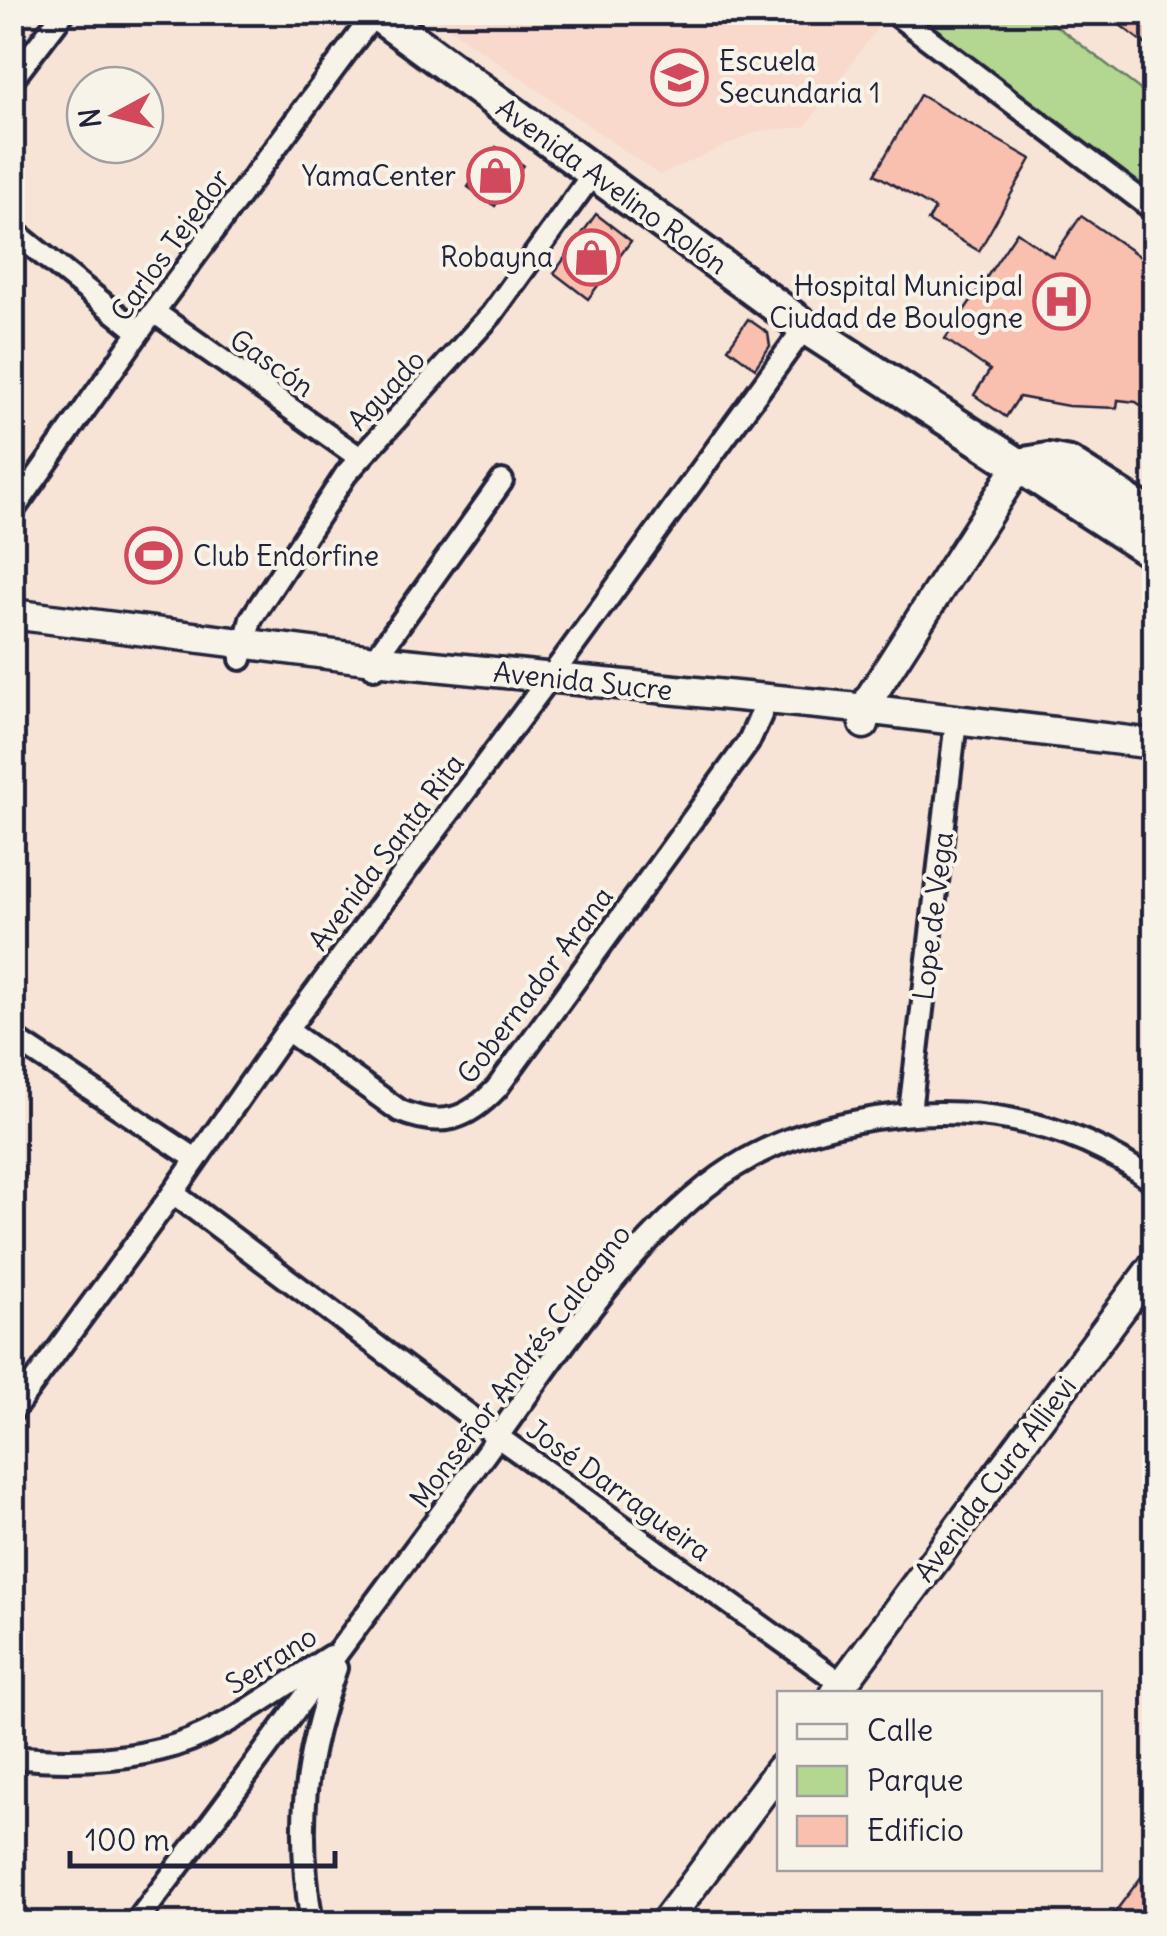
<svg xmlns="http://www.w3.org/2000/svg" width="1167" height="1936" font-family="Delius,sans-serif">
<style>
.built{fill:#f8d9cb}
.green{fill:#b3d691;stroke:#6a7c66;stroke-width:2.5}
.building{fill:#f9c0af;stroke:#22223b;stroke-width:2.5}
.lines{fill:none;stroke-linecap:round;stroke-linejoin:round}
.street-casing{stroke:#22223b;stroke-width:28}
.secondary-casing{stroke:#22223b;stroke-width:35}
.primary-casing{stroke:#22223b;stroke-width:40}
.street{stroke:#f7f3e8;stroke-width:20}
.secondary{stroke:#f7f3e8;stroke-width:28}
.primary{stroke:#f7f3e8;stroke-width:32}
.labels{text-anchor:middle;stroke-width:8;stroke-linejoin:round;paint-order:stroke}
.poi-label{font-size:28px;fill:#22223b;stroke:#f7f3e8;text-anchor:end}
.street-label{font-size:28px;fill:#22223b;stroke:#f7f3e8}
</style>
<rect width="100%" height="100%" fill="#f8e4d7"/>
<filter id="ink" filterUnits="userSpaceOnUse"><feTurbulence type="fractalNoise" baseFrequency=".01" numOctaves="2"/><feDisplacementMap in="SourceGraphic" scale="20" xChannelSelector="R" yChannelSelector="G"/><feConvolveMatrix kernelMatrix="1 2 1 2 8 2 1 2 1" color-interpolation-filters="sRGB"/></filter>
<g filter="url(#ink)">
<path class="built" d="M447 13 863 12 878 27 805 127 759 131 659 175 439 21Z"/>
<path class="green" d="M912 13H1039L1154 100V199Z"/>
<g class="building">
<path d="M1103 12H1141L1154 23V51Z"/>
<path d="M920 95 1031 159 979 251 928 221 935 209 875 174Z"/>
<path d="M496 147 523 165 495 206 468 187Z"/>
<path d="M596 214 631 241 588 299 554 273Z"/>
<path d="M1081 216 1154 266V397L1146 409 1136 402 1118 400 1117 408 1068 406 1019 397 1006 417 974 395 990 370 945 339 1017 232 1053 257Z"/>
<path d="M748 319 768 333 770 346 755 368 728 348Z"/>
<path d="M152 536 173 552 154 578 132 563Z"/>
<path d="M1154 1860V1924H1106Z"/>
</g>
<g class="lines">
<defs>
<g id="street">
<path d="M893 12 1154 210"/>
<path d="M12 80 64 12"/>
<path d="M12 230 139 332"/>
<path d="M154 312 360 458"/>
<path d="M12 512 147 321 375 13"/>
<path d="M241 659 251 619 346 474 491 315 594 172"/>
<path d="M374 668V660L502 481"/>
<path d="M287 1030 400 1111C442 1128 467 1120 497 1088L748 743 761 715"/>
<path d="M12 1037 196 1159"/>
<path d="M910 1112 956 721"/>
<path d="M173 1193 498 1437 842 1684"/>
<path d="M12 1412 173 1193 287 1030 566 656 805 327"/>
<path d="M12 1757C74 1763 147 1761 204 1734 248 1713 289 1682 330 1656"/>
<path d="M135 1924C249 1773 362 1621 474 1469 546 1372 632 1232 734 1167 770 1144 811 1130 853 1122 960 1101 1066 1116 1154 1182"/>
<path d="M312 1924C296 1826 303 1761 336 1668"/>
</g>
<g id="secondary">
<path d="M12 614 374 660 848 707 1154 744"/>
<path d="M864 724 871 696 1019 465"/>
<path d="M835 1694 1154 1265"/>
<path d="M664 1924 780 1769"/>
</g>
<g id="primary">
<path d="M374 12 805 327 1154 553"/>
<path d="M1019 465 1048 460 1069 464 1154 518"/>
</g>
</defs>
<use href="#street" class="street-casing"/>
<use href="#secondary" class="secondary-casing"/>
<use href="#primary" class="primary-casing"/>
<use href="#street" class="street"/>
<use href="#secondary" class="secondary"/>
<use href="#primary" class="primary"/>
</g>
</g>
<defs>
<symbol id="school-ring" viewBox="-11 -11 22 22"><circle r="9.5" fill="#f7f3e8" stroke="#d1495b" stroke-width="1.5"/><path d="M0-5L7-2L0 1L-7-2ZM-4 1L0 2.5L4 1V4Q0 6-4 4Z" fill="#d1495b"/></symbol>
<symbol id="shop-ring" viewBox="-11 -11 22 22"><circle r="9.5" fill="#f7f3e8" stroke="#d1495b" stroke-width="1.5"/><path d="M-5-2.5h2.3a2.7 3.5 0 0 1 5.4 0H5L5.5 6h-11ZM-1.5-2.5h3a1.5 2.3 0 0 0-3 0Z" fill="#d1495b"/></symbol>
<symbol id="hospital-ring" viewBox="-11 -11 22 22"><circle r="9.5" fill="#f7f3e8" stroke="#d1495b" stroke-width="1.5"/><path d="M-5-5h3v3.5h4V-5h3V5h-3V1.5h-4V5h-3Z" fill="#d1495b"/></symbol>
<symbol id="stadium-ring" viewBox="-11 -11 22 22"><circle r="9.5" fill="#f7f3e8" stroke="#d1495b" stroke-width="1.5"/><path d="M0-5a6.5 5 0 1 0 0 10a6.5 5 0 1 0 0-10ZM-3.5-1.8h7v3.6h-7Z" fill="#d1495b"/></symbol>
</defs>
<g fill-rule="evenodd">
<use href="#school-ring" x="648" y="46" width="63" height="63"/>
<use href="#shop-ring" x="464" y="144" width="63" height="63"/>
<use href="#shop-ring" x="560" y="226" width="63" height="63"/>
<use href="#hospital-ring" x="1030" y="270" width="63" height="63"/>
<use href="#stadium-ring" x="122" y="524" width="63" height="63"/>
</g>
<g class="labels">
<g class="poi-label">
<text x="719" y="71" text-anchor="start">Escuela<tspan x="719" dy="32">Secundaria 1</tspan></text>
<text x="456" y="186">YamaCenter</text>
<text x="553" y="267">Robayna</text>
<text x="1023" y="296">Hospital Municipal<tspan x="1023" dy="32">Ciudad de Boulogne</tspan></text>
<text x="193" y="566" text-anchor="start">Club Endorfine</text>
</g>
<g class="street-label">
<text transform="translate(612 186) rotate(36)" y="10">Avenida Avelino Rolón</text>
<text transform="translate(170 245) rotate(-54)" y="10">Carlos Tejedor</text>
<text transform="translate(272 363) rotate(35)" y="10">Gascón</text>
<text transform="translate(386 390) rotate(-47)" y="10">Aguado</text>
<text transform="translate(583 681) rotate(6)" y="10">Avenida Sucre</text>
<text transform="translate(386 852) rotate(-53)" y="10">Avenida Santa Rita</text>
<text transform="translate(933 916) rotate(-83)" y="10">Lope de Vega</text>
<text transform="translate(535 985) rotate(-53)" y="10">Gobernador Arana</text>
<text transform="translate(520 1366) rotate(-53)" y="10">Monseñor Andrés Calcagno</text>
<text transform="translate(995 1479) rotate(-53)" y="10">Avenida Cura Allievi</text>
<text transform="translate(619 1490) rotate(36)" y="10">José Darragueira</text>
<text transform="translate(271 1660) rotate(-32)" y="10">Serrano</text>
</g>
</g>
<rect width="1167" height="1936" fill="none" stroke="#f7f3e8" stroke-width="50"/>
<rect x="25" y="25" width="1117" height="1886" fill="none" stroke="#22223b" stroke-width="4" filter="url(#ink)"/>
<rect x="777" y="1691" width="325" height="180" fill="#f7f3e8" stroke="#a29fa3" stroke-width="2.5"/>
<rect x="797" y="1724" width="50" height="15" fill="#f7f3e8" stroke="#a29fa3" stroke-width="2.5"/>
<text x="867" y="1741" font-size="30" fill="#22223b">Calle</text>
<rect x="797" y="1766" width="50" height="30" fill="#b3d691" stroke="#a29fa3" stroke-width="2.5"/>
<text x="867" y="1791" font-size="30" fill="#22223b">Parque</text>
<rect x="797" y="1816" width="50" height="30" fill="#f9c0af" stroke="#a29fa3" stroke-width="2.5"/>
<text x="867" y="1841" font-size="30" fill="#22223b">Edificio</text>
<g transform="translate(115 115) rotate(263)"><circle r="48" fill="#f7f3e8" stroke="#a29fa3" stroke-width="2.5"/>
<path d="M0-8L18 38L0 25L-18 38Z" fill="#d1495b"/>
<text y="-15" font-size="28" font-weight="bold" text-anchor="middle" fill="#22223b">N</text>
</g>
<path d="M70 1851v15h265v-15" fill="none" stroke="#22223b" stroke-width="5"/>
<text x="85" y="1851" font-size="30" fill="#22223b" stroke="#f7f3e8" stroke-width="8" paint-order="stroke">100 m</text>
</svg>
